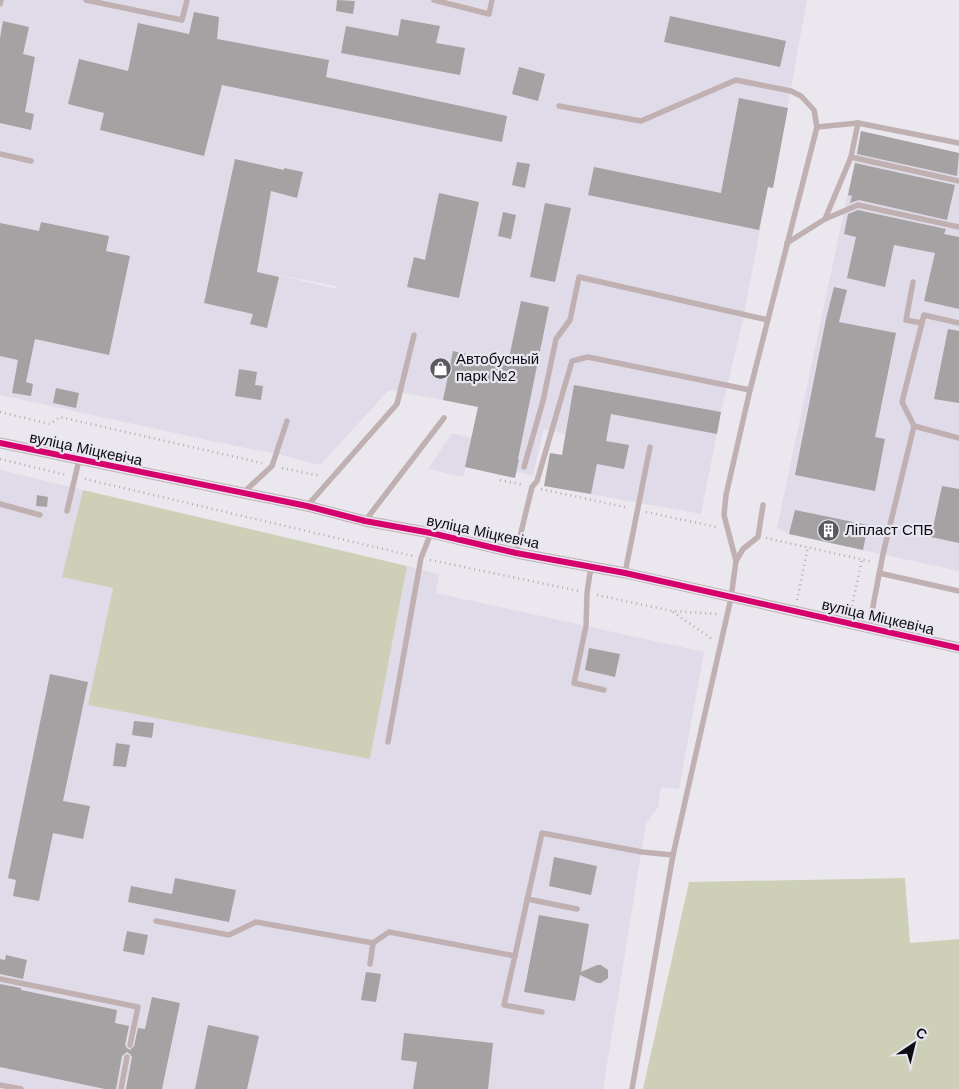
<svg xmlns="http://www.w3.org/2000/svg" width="959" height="1089" font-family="Helvetica,sans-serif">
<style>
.built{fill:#e0dbe8;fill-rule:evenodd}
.green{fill:#cdd0b6}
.building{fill:#a4a2a3}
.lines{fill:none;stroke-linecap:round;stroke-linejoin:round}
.path{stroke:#b4abad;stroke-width:2.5;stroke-dasharray:1 4;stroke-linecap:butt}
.lane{stroke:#c0b0b2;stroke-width:5.5}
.street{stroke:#c0b0b2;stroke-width:11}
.cycleway-casing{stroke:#e9e5f1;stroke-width:9}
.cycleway{stroke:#d6006c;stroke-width:6}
.labels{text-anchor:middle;stroke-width:4.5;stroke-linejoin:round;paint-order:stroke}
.poi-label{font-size:15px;fill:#0e0d11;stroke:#e9e5f1;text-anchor:start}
.street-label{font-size:15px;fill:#0e0d11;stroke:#e9e5f1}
</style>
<rect width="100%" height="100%" fill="#eae8ee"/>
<g class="built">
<path d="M0 0H807L773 188 751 184 749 198 765 202 744 315 721 412 701 514 545 486 550 453 562 455 565 434 544 429 533 476 517 472 515 478 466 467 463 477 428 469 452 433 472 438 478 407 389 390 320 465 277 454 221 443 0 395ZM274 274 336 286V289Z"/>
<path d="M861 131 959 153V571L789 534 777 528Z"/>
<path d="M0 470 83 490 63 577 113 588 89 705 370 759 407 566 439 574 436 593 704 652 679 789 661 787 658 807 646 824 603 1089H0Z"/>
</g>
<g class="green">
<path d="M83 490 407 566 370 759 88 705 113 588 62 577Z"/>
<path d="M905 878 910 943 959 939V1089H643L689 882Z"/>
</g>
<g class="building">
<path d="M337 0 355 1 353 14 336 11Z"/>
<path d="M194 12 219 17 217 39 329 60 326 77 507 116 502 142 222 85 204 156 100 130 104 113 68 104 79 59 128 71 138 23 189 34Z"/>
<path d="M670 16 786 41 780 67 664 42Z"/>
<path d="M401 19 440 26 436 43 465 48 460 75 341 53 346 26 398 36Z"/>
<path d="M3 21 29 27 23 54 35 57 25 112 34 114 31 130 0 123V38Z"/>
<path d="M519 67 545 74 538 101 512 94Z"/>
<path d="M739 98 788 108 773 188 768 187 759 230 588 195 594 167 721 193Z"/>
<path d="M861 131 959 153 957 176 857 154Z"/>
<path d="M235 159 284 170V168L303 172 297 198 271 191 257 272 279 277 267 328 250 324 253 314 204 303Z"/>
<path d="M517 162 530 164 525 188 512 185Z"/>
<path d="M855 163 955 185 947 220 859 200 850 203 852 196 848 195Z"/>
<path d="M439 193 479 202 459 298 407 287 414 257 425 260Z"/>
<path d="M545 203 571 208 555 282 530 277Z"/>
<path d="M858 210 946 229 944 234 959 237V309L924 301 935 253 894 245 885 287 847 278 856 237 844 234 848 214Z"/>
<path d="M503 212 516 215 511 239 498 236Z"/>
<path d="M41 222 109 236 106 251 130 256 109 355 35 339 26 382 33 384 31 396 12 393 18 360 0 356V223L39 231Z"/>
<path d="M834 287 847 290 839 322 896 333 875 437 885 439 875 491 795 475 826 319Z"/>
<path d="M521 301 549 307 518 459H519L515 478 465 467 478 407 443 400 453 351 508 363Z"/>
<path d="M948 329 959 331V403L934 399Z"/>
<path d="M239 369 257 372 255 385 263 386 261 400 235 396Z"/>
<path d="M574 385 721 412 717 434 611 414 606 441 629 445 624 469 597 464 591 494 544 486 550 453 562 455Z"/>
<path d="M56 388 79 393 76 408 53 403Z"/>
<path d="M942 486 959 489V543L931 537Z"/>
<path d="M37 495 48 497 47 507 36 506Z"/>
<path d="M795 510 868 525 863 550 789 534Z"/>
<path d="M589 648 620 654 615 677 585 670Z"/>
<path d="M50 674 88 682 63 801 90 806 83 839 53 833 39 901 13 896 16 880 8 878Z"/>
<path d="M134 721 154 723 152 738 132 735Z"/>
<path d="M116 743 130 745 126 767 113 766Z"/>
<path d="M554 857 597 866 591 895 549 886Z"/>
<path d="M175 878 236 890 229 922 128 902 131 886 172 894Z"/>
<path d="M539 915 589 924 581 972 597 965H601L608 970V978L601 983H597L580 975 575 1001 524 992Z"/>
<path d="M127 931 148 935 144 955 123 951Z"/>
<path d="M6 955 27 960 23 979 0 974V959L5 960Z"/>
<path d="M366 972 381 974 376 1002 361 1000Z"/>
<path d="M0 984 21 988V990L117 1010 115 1023 129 1026 125 1045 127 1048 130 1050 134 1046 138 1028 145 1029 152 997 180 1003 162 1089H126L132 1057 130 1054 127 1052 122 1056 116 1089H105L0 1067Z"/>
<path d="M208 1025 259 1036 247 1089H195Z"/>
<path d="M404 1033 493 1043 488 1089H413L417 1062 401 1060Z"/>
</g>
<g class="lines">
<g class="path">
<path d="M0 412 50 424 60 417 262 463"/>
<path d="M0 459 67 475"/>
<path d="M282 468 321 476"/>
<path d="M85 479 413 556"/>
<path d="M500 480 524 485"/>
<path d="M541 489 629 508"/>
<path d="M646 512 717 527"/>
<path d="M766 538 873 562"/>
<path d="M430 560 579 591"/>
<path d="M597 595 672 611 719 614"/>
<path d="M797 600 808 547"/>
<path d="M851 611 862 559"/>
<path d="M673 612 712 639"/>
</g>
<g class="lane">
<path d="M86 0 182 20 187 0"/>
<path d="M434 0 489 14 492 0"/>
<path d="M0 4 1 0"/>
<path d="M559 106 641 121 736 80 791 91 801 96 814 110 817 127 750 390 726 495 724 515 736 561 731 598 673 855 632 1089"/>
<path d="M817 127 858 123"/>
<path d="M0 154 31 161"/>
<path d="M851 157 858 123 959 143"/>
<path d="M825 219 851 157 959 181"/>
<path d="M787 243 825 219 858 205 959 227"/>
<path d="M913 282 906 320 922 323"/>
<path d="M959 323 924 315 902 402 914 426 959 438"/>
<path d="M524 467 543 401 556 339 570 320 579 277 768 320"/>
<path d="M244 492 272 466 287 421"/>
<path d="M0 504 40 515"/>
<path d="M307 506 397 404 414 335"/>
<path d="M67 511 79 460"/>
<path d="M365 521 444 418"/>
<path d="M516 553 532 487 537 481 572 361 588 357 750 390"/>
<path d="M736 561 743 549 758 537 763 505"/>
<path d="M591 566 587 593 586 626 574 683 604 690"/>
<path d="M625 573 650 447"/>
<path d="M879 573 959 591"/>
<path d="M869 627 883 554 914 426"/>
<path d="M388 742 421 558 431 533"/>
<path d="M527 899 577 909"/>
<path d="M156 921 229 935 256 922 373 943 389 932 515 956"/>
<path d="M370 964 373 943"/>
<path d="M0 979 138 1007 130 1045"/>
<path d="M542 1012 504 1005 542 833 642 852 673 855"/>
<path d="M0 1085 21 1089"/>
<path d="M121 1089 127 1057"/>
</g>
<path class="street" d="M0 443 307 506 365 521 431 533 516 553 625 573 959 648"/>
<defs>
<path id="cycleway" d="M0 443 307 506 365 521 431 533 516 553 625 573 959 648"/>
</defs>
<use href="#cycleway" class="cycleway-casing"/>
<use href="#cycleway" class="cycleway"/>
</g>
<defs>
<symbol id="shop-disc" viewBox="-11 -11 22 22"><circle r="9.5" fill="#5b5a5e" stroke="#e9e5f1"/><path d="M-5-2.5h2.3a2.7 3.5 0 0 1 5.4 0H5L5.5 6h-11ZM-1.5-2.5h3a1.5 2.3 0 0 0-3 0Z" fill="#fff"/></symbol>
<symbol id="building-disc" viewBox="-11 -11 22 22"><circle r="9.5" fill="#5b5a5e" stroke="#e9e5f1"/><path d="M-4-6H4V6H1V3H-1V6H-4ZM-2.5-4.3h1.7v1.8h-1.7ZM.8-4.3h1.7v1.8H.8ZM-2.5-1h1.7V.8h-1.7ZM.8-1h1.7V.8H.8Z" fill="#fff"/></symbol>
</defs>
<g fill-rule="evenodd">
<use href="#shop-disc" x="428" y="356" width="25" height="25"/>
<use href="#building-disc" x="816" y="518" width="25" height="25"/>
</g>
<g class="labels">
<g class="poi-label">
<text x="456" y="364">Автобусный<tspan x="456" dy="17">парк №2</tspan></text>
<text x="845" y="535">Ліпласт СПБ</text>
</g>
<g class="street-label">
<text transform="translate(86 449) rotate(12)" y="5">вуліца Міцкевіча</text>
<text transform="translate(483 532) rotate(12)" y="5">вуліца Міцкевіча</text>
<text transform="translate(878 617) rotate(13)" y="5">вуліца Міцкевіча</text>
</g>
</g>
<g transform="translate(914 1044) rotate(35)" stroke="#e9e5f1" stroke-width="4" paint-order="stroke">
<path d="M0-4L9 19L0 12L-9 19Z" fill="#0e0d11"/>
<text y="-8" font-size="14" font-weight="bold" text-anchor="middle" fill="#0e0d11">С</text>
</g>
</svg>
